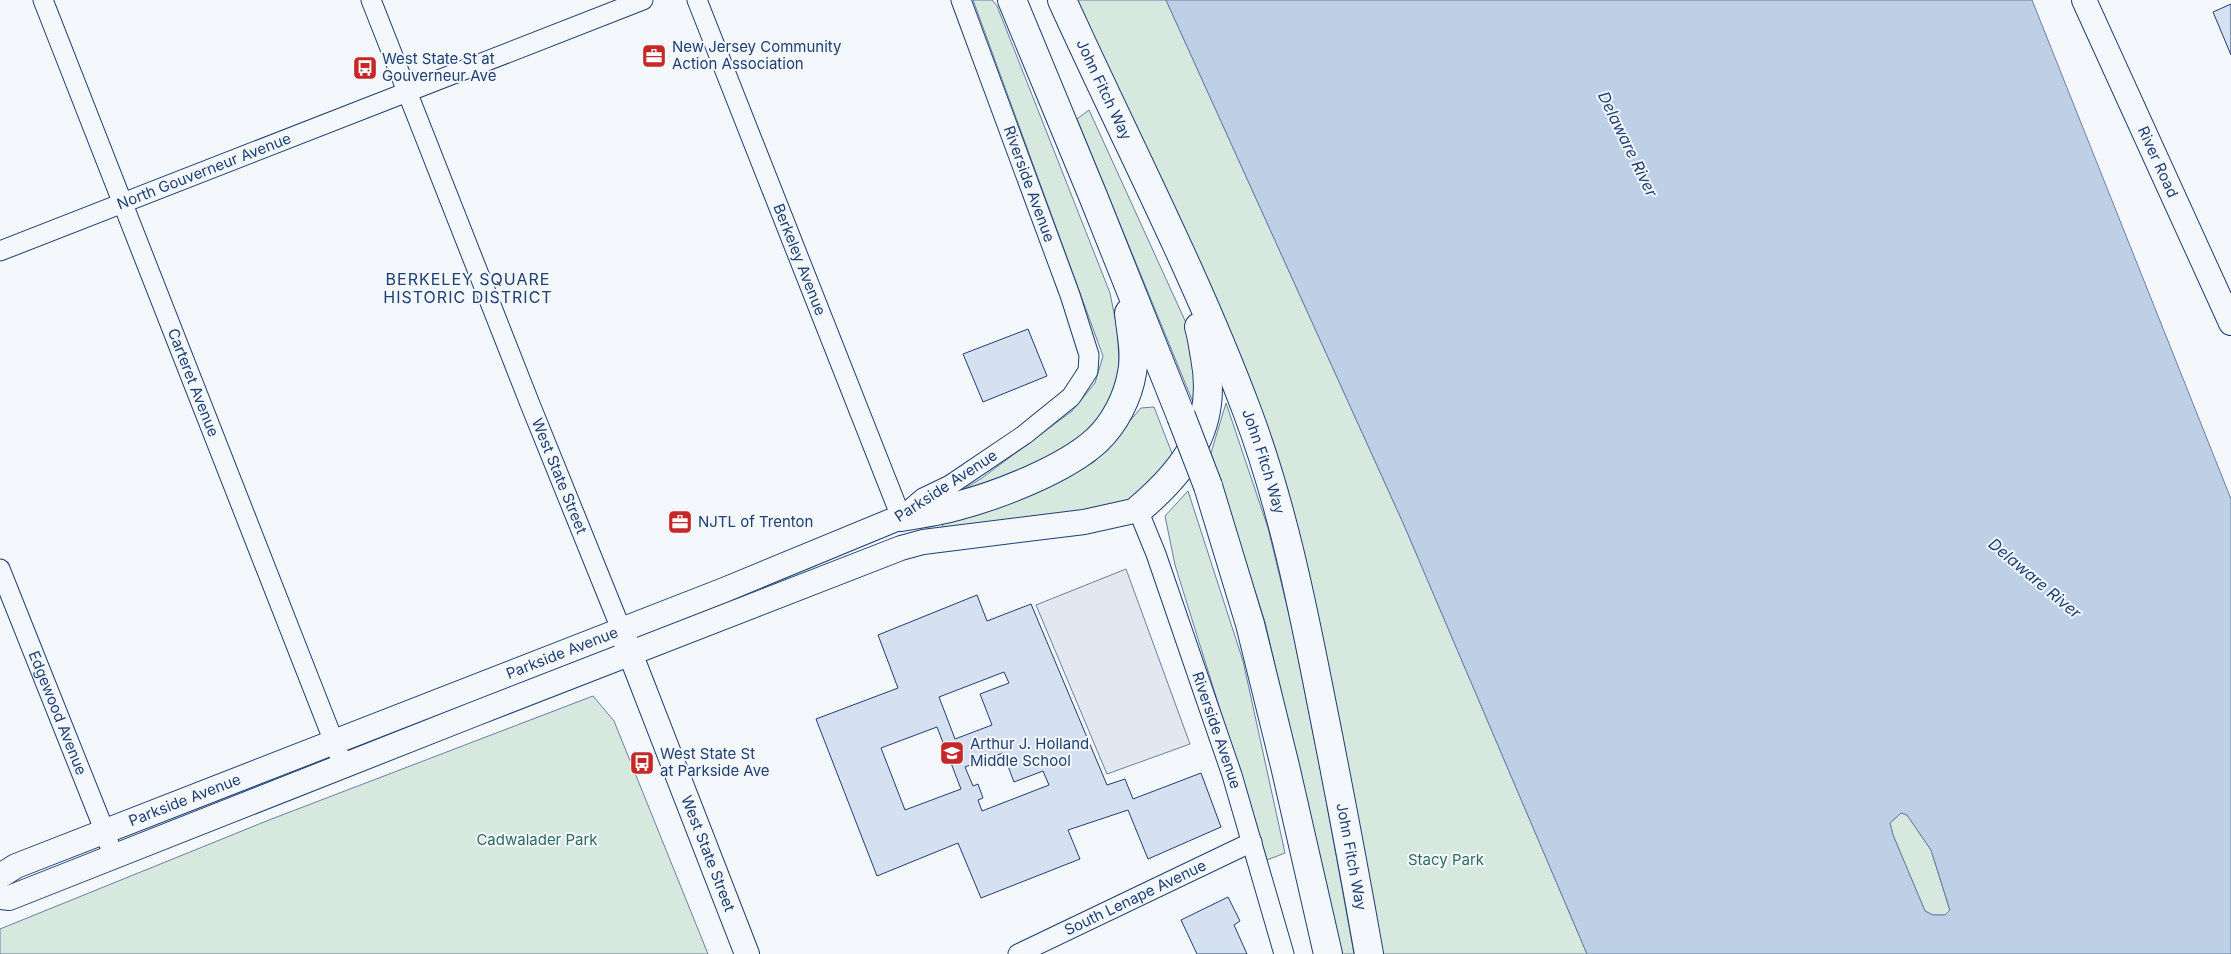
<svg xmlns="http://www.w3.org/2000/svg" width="2231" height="954" font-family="Inter,sans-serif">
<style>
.green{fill:#d7e8df;stroke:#687fa3}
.parking{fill:#e3e8f0;stroke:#687fa3}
.water{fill:#bed0e5;stroke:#687fa3;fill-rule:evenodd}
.building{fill:#d5e0f0;stroke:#1d3f73;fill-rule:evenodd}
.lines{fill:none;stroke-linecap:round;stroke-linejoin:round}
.minor-casing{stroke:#1d3f73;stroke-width:21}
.major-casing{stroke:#1d3f73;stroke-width:26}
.highway-casing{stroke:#1d3f73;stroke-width:30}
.minor{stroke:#f4f7fb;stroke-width:19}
.major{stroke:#f4f7fb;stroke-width:24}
.highway{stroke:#f4f7fb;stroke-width:28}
.highway-bridge-casing{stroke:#1d3f73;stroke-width:30;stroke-linecap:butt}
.highway-bridge{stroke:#f4f7fb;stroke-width:28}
.labels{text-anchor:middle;stroke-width:4;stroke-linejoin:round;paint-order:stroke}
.poi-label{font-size:15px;fill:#1d3f73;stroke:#f4f7fb;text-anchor:start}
.street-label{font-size:15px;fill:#1d3f73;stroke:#f4f7fb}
.park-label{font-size:15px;fill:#2c6c60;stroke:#f4f7fb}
.water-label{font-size:16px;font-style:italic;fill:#1d3f73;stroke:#f4f7fb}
.neighbourhood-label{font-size:16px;letter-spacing:1px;fill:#1d3f73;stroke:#f4f7fb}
</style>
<rect width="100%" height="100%" fill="#f4f7fb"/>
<g class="green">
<path d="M973 0H992L997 6 1110 293 1122 353 1113 396 1092 432 1041 467 946 500 982 478 1072 411 1095 383 1103 356Z"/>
<path d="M1061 0H1166L1404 525 1587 954H1369L1270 480Z"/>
<path d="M1089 110 1197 347V412L1077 119Z"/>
<path d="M1226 403 1268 528 1292 627 1322 778 1354 954H1342L1265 622 1211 453Z"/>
<path d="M1154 407 1175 461 1131 500 1075 515 941 528 945 521 1053 483 1094 462 1141 408Z"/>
<path d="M1188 491 1243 661 1285 853 1267 860 1175 565 1165 516Z"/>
<path d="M593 696 614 721 708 954H0V929L269 820Z"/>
<path d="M1901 813 1907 815 1931 850 1950 911 1946 915H1933L1925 911 1893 835 1890 823Z"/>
</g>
<path class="parking" d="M1126 569 1190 744 1107 774 1036 605Z"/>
<path class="water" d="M1166 0H2032L2231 499V954H1587L1404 525ZM1901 813 1907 815 1931 850 1950 910 1945 915H1933L1925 911 1893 835 1890 823Z"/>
<g class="building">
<path d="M2231 4V55L2213 12Z"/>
<path d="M1028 329 1047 376 983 402 963 354Z"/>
<path d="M977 595 987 621 1031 604 1107 785 1125 779 1133 799 1201 773 1221 827 1148 859 1128 810 1068 830 1080 859 981 898 958 843 877 876 816 719 898 688 878 635ZM1004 672 1009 683 980 694 992 725 955 739 939 697ZM937 727 961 789 905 810 881 748ZM1003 753 1014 782 1043 771 1049 785 982 811 978 800 983 798 978 784 973 786 965 767Z"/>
<path d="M1228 897 1240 921 1234 925 1247 954H1197L1181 920Z"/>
</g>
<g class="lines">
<defs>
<g id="minor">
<path id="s1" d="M43 0 343 765"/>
<path id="s2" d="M371 0 530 404 621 629"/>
<path id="s3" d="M697 0 901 517 923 498 950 485 1024 435 1071 397 1088 371 1089 355 1070 295 961 0"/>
<path id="s4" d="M0 251 643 0"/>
<path id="s5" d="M1138 510 1156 554 1232 775 1284 954"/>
<path id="s6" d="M0 569 105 832 113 856"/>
<path id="s7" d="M1018 954 1252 842"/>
</g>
<g id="major">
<path id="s8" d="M2084 0 2231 323"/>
<path id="s9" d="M625 640 747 954"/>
<path id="s10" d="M0 876 16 866 724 590 901 517"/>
<path d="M0 897 9 898 472 715 901 548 923 542 1084 522 1138 510"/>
</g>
<g id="highway">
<path d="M1012 0 1093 196 1181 416"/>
<path id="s11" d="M1062 0C1124 137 1194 270 1247 411 1282 504 1302 603 1321 700 1338 785 1354 869 1369 954"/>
<path d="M1208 486 1250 624 1285 766 1328 954"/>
<path d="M1138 510C1188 468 1218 425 1205 357 1203 347 1202 336 1199 327"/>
<path d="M901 517C920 514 939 511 957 506 999 495 1066 469 1097 440 1115 423 1128 397 1132 373 1136 354 1131 332 1129 313"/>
</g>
</defs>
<use href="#minor" class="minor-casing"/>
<use href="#major" class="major-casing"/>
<use href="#highway" class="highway-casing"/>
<use href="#minor" class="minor"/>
<use href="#major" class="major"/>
<use href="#highway" class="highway"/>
<defs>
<path id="highway-bridge" d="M1181 416 1208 486"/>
</defs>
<use href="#highway-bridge" class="highway-bridge-casing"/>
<use href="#highway-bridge" class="highway-bridge"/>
</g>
<defs>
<symbol id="office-square" viewBox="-11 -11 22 22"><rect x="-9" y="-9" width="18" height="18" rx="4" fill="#c62828" stroke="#f4f7fb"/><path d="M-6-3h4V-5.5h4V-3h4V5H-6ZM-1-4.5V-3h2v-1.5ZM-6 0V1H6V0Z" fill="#fff"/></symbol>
<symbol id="bus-square" viewBox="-11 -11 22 22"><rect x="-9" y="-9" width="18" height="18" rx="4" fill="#c62828" stroke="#f4f7fb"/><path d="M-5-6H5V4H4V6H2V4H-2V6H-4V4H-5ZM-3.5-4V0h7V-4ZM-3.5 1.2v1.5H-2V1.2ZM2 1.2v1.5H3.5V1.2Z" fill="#fff"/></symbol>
<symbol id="school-square" viewBox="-11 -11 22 22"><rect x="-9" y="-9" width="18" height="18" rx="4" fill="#c62828" stroke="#f4f7fb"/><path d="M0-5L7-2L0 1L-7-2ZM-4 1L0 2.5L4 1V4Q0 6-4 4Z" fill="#fff"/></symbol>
</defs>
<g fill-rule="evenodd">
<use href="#office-square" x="640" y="42" width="28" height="28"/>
<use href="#bus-square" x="351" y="54" width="28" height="28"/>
<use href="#office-square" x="666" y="508" width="28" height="28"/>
<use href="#school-square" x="938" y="739" width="28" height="28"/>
<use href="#bus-square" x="628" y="749" width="28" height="28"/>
</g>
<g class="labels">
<g class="poi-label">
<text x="672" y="52">New Jersey Community<tspan x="672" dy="17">Action Association</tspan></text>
<text x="382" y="64">West State St at<tspan x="382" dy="17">Gouverneur Ave</tspan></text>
<text x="698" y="527">NJTL of Trenton</text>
<text x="970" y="749">Arthur J. Holland<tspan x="970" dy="17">Middle School</tspan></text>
<text x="660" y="759">West State St<tspan x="660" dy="17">at Parkside Ave</tspan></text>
</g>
<g class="street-label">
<text dy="5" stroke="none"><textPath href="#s11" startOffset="99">John Fitch Way</textPath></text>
<text dy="5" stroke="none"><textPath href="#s8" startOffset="178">River Road</textPath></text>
<text dy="5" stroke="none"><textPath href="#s4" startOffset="219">North Gouverneur Avenue</textPath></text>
<text transform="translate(1029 184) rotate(70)" y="5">Riverside Avenue</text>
<text dy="5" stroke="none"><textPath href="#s3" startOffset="279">Berkeley Avenue</textPath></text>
<text dy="5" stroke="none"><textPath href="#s1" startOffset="411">Carteret Avenue</textPath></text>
<text dy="5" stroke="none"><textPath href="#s11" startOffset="504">John Fitch Way</textPath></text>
<text dy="5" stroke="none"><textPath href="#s2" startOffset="512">West State Street</textPath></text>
<text transform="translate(946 486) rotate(-33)" y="5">Parkside Avenue</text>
<text dy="5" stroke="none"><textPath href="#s10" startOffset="605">Parkside Avenue</textPath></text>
<text dy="5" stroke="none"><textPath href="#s6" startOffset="155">Edgewood Avenue</textPath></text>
<text dy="5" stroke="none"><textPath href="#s5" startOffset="234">Riverside Avenue</textPath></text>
<text dy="5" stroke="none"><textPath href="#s10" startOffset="200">Parkside Avenue</textPath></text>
<text dy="5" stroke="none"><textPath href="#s9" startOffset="229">West State Street</textPath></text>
<text dy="5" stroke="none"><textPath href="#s11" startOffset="909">John Fitch Way</textPath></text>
<text dy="5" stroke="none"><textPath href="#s7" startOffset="130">South Lenape Avenue</textPath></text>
</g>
<g class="park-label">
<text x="537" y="845">Cadwalader Park</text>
<text x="1446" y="865">Stacy Park</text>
</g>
<g class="water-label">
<text transform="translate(1628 144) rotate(64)" y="6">Delaware River</text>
<text transform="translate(2035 578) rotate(40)" y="6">Delaware River</text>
</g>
<g class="neighbourhood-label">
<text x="468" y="285">BERKELEY SQUARE<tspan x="468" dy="18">HISTORIC DISTRICT</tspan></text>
</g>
</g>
</svg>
